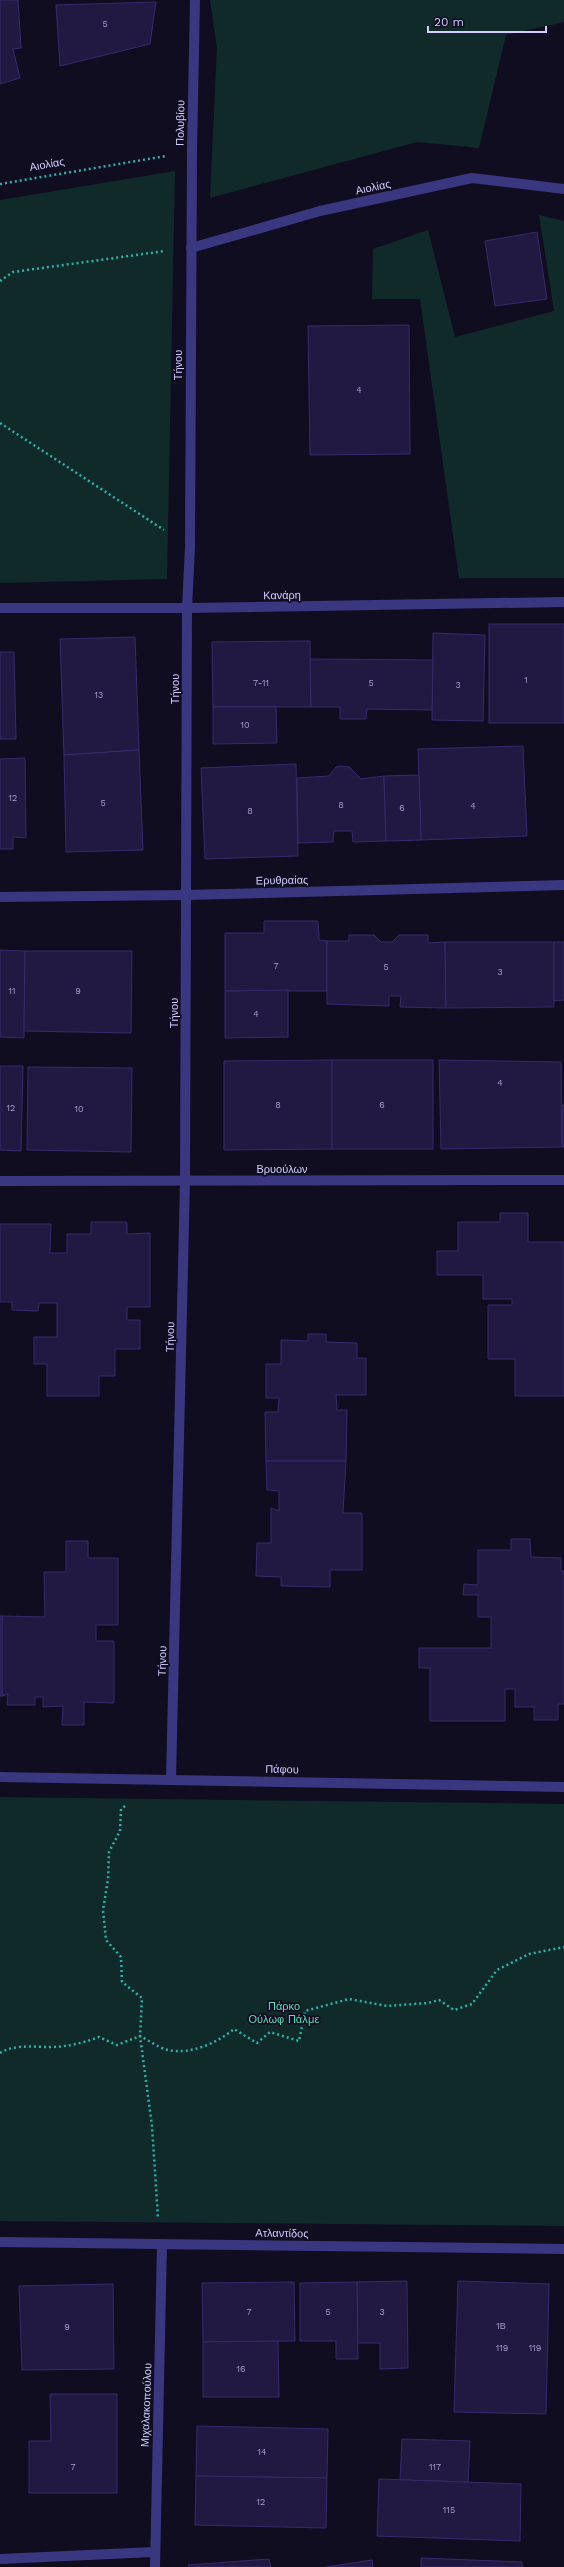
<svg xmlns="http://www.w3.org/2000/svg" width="564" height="2567" font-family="'Work Sans',sans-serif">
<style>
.green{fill:#102a29}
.building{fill:#211941;stroke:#372a6e}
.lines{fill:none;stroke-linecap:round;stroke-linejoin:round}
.path{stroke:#2db2a9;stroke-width:2.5;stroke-dasharray:2 3;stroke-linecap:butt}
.service{stroke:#393780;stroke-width:10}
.minor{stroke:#393780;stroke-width:10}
.tertiary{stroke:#393780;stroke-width:10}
.labels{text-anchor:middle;stroke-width:3.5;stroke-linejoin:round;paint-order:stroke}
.number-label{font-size:9px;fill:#a69fd0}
.street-label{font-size:11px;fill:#d2ccff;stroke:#100d20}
.park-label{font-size:11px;fill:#58dfbd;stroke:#100d20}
</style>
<rect width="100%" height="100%" fill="#100d20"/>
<g class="green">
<path d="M210 0H564V22L506 35 479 148 417 142 210 198 217 48Z"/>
<path d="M175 171 167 579 0 583V200Z"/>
<path d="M539 215 564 221V578H459L420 299H372L373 249 428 230 455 337 554 311Z"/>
<path d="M0 1797 564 1804V2226L0 2221Z"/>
</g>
<g class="building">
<path d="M0 0H18L21 48 13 49 20 78 0 84Z"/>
<path d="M156 2 150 44 60 66 56 5Z"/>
<path d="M537 232 547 299 495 306 485 241Z"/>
<path d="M409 325 410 454 310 455 308 326Z"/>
<rect x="489" y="624" width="75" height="99"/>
<path d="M433 633 485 635 483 721 432 720Z"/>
<path d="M135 637 139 750 64 755 60 639Z"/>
<path d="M310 641 311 707H213L212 642Z"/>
<path d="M0 652H14L16 739H0Z"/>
<path d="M310 659 433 660 432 710 367 709 366 719H340V707H311Z"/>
<path d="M213 707H276L277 743 213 744Z"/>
<path d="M523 746 527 836 421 840 418 749Z"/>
<path d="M139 750 143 850 66 852 64 755Z"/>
<path d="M25 758 26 838 13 837V849H0V759Z"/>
<path d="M296 764 298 856 205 859 201 768Z"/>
<path d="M341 766 349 767 361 779 384 776 386 841 353 842 352 831H334L333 842 298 843 297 778 329 776 336 767Z"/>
<path d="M419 775 421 840 386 841 384 776Z"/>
<path d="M264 921H318L319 940 327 941V991H225V933H264Z"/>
<path d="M349 935H374L381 942H392L399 935H428V943L445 942 446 1008 400 1007 401 996H389V1006L327 1004V941H349Z"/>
<path d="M445 942H554V1007L446 1008Z"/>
<path d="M554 942H564V1000L554 1001Z"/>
<path d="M0 950 25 951 24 1038 0 1037Z"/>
<path d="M25 951H132L131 1033 24 1031Z"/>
<path d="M288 990V1037L225 1038V991Z"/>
<path d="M332 1060V1149L224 1150V1061Z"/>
<rect x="332" y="1060" width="101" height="89"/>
<path d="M439 1060 561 1062 562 1147 441 1149Z"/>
<path d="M0 1066H23L21 1151 0 1150Z"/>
<path d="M28 1067 132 1068 131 1152 27 1150Z"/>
<rect x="562" y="1105" width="2" height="42"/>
<path d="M500 1213H528V1242H564V1396H515V1359H488V1305H512V1299H483V1275H437V1251H458V1222H500Z"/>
<path d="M91 1222H127V1234L150 1233V1307H127V1320H140V1349H115V1376H99V1396H47V1364H34V1337H57V1303H39L38 1311 12 1310V1302H0V1224H51L50 1253H67V1234H91Z"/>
<path d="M308 1334H326V1342L357 1343V1358H366V1395H336L337 1410H347L346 1461H266L265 1412H278L279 1398H266V1364H281V1340L308 1341Z"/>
<path d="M266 1461H346L343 1513H362V1570H330V1587L281 1586V1577L256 1576 257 1543H271V1508L279 1511V1491L267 1490Z"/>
<path d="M511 1539H530L531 1557 561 1558V1571H564V1704H558V1720H534V1707H515V1689H505V1721H430V1668H419V1648H491V1617H478V1595H463L464 1584 478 1585V1550H511Z"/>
<path d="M66 1541H88V1558H118V1625H96V1641H114V1703L84 1702V1725H62L63 1706 43 1707V1697H35V1705H7L8 1694 2 1696V1616L45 1617 44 1572H66Z"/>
<rect x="0" y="1616" width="2" height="80"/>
<path d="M407 2281 408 2368 380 2369V2343H357V2282Z"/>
<path d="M458 2281 549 2284 546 2414 454 2412Z"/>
<path d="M294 2282 295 2341 203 2342 202 2283Z"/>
<path d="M357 2282 358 2359H336V2341H300V2283Z"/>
<path d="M113 2284 114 2369 22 2370 19 2286Z"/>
<path d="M278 2341 279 2397H203V2342Z"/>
<path d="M50 2394H117V2493H29V2441H51Z"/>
<path d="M197 2426 328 2429 327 2478 196 2476Z"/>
<path d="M402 2439 470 2441 468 2482 400 2480Z"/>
<path d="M196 2476 327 2478 326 2528 195 2525Z"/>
<path d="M379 2479 521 2484 520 2541 377 2536Z"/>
<path d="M421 2558 522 2562V2567H421Z"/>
<path d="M269 2559 271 2567H189L188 2565Z"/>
<path d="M372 2560 373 2567H326Z"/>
</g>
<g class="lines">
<g class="path">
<path d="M0 184 166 156"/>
<path d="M0 281 13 272 165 251"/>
<path d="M0 423 164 530"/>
<path d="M125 1806 121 1809 120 1831 109 1852 108 1879 103 1910 106 1940 121 1957 122 1982 142 1998 140 2036 152 2126 158 2218"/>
<path d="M0 2053C14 2044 34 2047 50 2047 67 2047 83 2043 99 2037L117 2045 140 2036C148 2040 159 2048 168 2050 190 2055 217 2043 234 2029L257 2043 270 2032 299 2041 305 2011 349 1999 387 2006 428 2003 439 2000 454 2010 472 2004 497 1970 529 1954 564 1947"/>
</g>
<path class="service" d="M191 248 320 211 472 178 564 189"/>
<g class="minor">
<path d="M0 608H187L564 602"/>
<path d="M0 897 186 895 564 885"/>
<path d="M0 1777 564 1787"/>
<path d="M171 1779 185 1181"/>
<path d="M0 2559 154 2552"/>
<path d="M155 2567 162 2244"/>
</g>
<g class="tertiary">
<path d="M0 1181 564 1180"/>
<path d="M185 1181 187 608 190 547 192 151 195 0"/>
<path d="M0 2242 564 2249"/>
</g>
</g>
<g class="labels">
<g class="number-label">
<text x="105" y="27">5</text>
<text x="359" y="393">4</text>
<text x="526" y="683">1</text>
<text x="261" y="686">7-11</text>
<text x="371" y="686">5</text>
<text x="458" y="688">3</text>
<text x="99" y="698">13</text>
<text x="245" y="728">10</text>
<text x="13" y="801">12</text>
<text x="103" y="806">5</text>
<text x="341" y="808">8</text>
<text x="473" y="809">4</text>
<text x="402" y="811">6</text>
<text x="250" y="814">8</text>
<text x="276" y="969">7</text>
<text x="386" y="970">5</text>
<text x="500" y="975">3</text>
<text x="12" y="994">11</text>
<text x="78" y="994">9</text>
<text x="256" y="1017">4</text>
<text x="500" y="1086">4</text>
<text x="278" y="1108">8</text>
<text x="382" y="1108">6</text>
<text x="11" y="1111">12</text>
<text x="79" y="1112">10</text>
<text x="249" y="2315">7</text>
<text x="328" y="2315">5</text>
<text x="382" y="2315">3</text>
<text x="501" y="2329">1Β</text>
<text x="67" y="2330">9</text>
<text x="502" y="2351">119</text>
<text x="535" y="2351">119</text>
<text x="241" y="2372">16</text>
<text x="262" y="2455">14</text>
<text x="73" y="2470">7</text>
<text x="435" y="2470">117</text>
<text x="261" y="2505">12</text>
<text x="449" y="2513">115</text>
</g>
<g class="street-label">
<text transform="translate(180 123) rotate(-89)" y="4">Πολυβίου</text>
<text transform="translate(47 164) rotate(-10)" y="4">Αιολίας</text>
<text transform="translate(373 187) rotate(-12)" y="4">Αιολίας</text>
<text transform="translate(178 365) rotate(-90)" y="4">Τήνου</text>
<text transform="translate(282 595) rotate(-1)" y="4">Κανάρη</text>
<text transform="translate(175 689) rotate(-90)" y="4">Τήνου</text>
<text transform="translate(282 880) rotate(-1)" y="4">Ερυθραίας</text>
<text transform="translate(174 1013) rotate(-90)" y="4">Τήνου</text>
<text x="282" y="1173">Βρυούλων</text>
<text transform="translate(170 1337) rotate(-89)" y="4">Τήνου</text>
<text transform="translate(162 1661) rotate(-89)" y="4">Τήνου</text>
<text transform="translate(282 1769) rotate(1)" y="4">Πάφου</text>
<text transform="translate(282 2233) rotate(1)" y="4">Ατλαντίδος</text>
<text transform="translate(146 2405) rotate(-88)" y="4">Μιχαλακοπούλου</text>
</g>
<g class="park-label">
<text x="284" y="2010">Πάρκο<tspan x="284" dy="13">Ούλωφ Πάλμε</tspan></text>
</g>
</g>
<path d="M428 26v6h118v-6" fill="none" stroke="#d2ccff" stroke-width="2"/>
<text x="434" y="26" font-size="12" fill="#d2ccff" stroke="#100d20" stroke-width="3" paint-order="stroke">20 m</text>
</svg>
